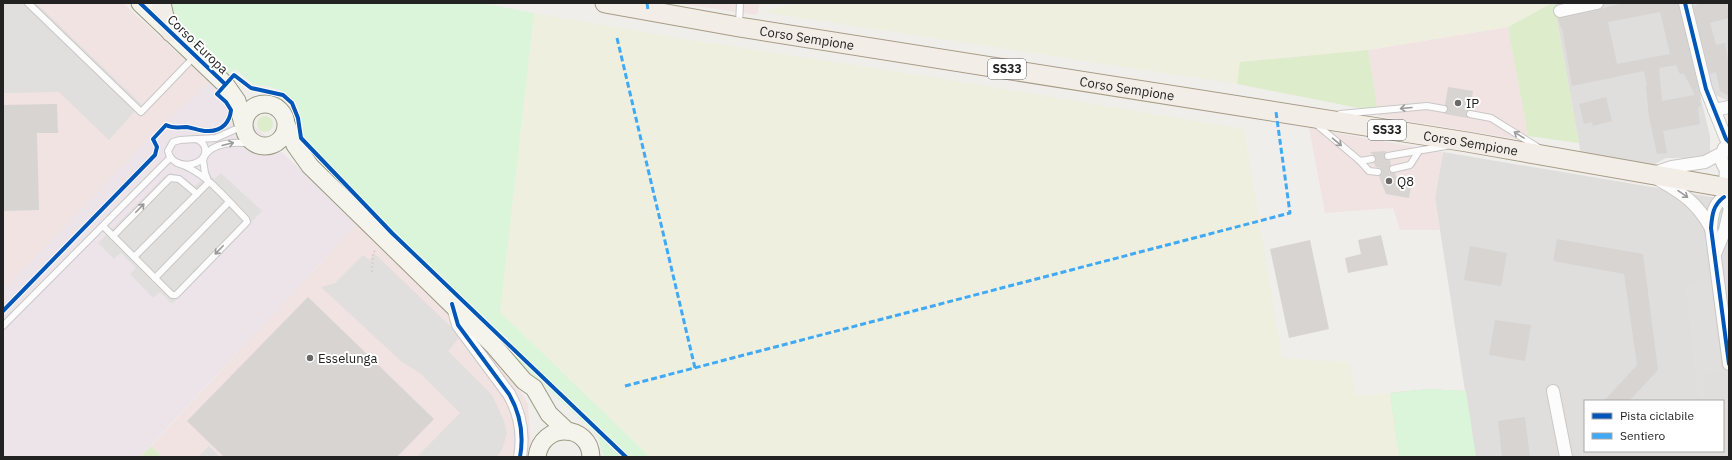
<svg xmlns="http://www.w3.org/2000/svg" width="1732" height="460" font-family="'IBM Plex Sans',sans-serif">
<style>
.residential{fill:#dfdedc;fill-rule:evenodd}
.commercial{fill:#f1e3e1}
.industrial{fill:#ede4e9}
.farmland{fill:#efefdf}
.grass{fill:#ddeccb}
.park{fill:#daf5da}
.parking{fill:#e0dfde}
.building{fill:#d7d4d2;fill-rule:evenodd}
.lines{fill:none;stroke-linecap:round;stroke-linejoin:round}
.lane-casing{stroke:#c9c8c7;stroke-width:8}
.street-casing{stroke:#c9c8c7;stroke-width:14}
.secondary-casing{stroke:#999a82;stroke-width:19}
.primary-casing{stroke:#a79c86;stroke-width:21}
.path{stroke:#dccecd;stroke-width:2;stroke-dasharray:2 2;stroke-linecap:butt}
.lane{stroke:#fdfcfc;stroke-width:6}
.street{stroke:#fdfcfc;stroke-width:12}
.secondary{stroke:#f4f4ed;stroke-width:17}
.primary{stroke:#f3ede7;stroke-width:19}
.quiet{stroke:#3fa9f5;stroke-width:3;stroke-dasharray:6 3;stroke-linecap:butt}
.cycleway-casing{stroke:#fff;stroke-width:6}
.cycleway{stroke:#0057b8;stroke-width:4}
.oneway{stroke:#9a9a9a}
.poi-dot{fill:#6a6968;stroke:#fff;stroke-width:1.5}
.labels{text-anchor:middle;stroke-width:4;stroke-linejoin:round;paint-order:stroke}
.shield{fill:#fff;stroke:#646464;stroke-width:1}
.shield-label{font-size:12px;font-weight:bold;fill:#222}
.street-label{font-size:13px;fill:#222;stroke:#fff}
.poi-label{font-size:13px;fill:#222;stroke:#fff;text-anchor:start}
</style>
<rect width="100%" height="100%" fill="#f0eeeb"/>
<g class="residential">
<path d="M1554 3H1729V101L1715 95 1714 90 1700 95 1710 136V154L1701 158H1666L1649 167 1581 155Z"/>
<path d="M1443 152 1729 200V457H1399L1390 393 1428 389 1465 391 1435 198ZM1585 401H1723V451H1585Z"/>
</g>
<g class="commercial">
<path d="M3 3H123L209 82 150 137 3 291Z"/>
<path d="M676 3H760L757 15Z"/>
<path d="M1508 27 1529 141 1378 116 1368 50Z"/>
<path d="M1309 128 1443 152 1435 198 1440 230H1400L1393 208 1325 213Z"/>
<path d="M357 224 487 351 517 385 528 404 531 446 528 457H162L151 446Z"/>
</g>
<path class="industrial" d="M209 82 357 224 140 457H3V291L150 137Z"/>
<g class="farmland">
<path d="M795 3H1552L1508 27 1368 50 1240 62 1237 84 762 12Z"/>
<path d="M534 13 680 38 957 81 1244 129 1282 358 1350 362 1356 396 1390 393 1399 457H650L500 312Z"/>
</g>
<g class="grass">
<path d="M1552 3H1554L1579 143 1528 136 1508 27Z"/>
<path d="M1368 50 1377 107 1364 109 1237 84 1240 62Z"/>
<circle cx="265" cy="124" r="8"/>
<path d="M151 446 162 457H140Z"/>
</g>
<g class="park">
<path d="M170 3H481L534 13 500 312 650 457H604L597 435 516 359 392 233 307 140 303 134V126L297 103 286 93 271 87 253 84 235 69 229 74C208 56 178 31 170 3Z"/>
<path d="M1428 389 1466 391 1476 457H1399L1390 393Z"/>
</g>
<g class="parking">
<path d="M3 3H36L141 104 109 140 59 92 3 93Z"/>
<path d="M170 173 181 175 195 186 209 174 214 179 221 173 262 211 172 304 160 292 153 298 130 274 136 268 121 253 114 259 98 243 165 176Z"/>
<path d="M375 254 453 329 459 338 448 351 492 395 504 421 507 433 502 450 496 457H417L460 413 420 373 402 362 321 287 335 283 363 255 369 260Z"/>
<path d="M1710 279 1722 372 1704 374 1706 401H1702L1698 398 1685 284Z"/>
<path d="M209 446 220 457H198Z"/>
</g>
<g class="building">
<path d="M1624 3H1678L1701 99 1699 100 1701 105 1698 108 1700 124 1663 131 1667 153 1657 154 1649 117 1646 87 1647 86 1644 71 1572 86 1562 28H1561L1558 18 1599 10 1603 8ZM1660 12 1670 54 1617 64 1608 22ZM1676 65 1680 74H1684L1695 95 1662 101 1659 68Z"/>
<path d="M1703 3H1727L1729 18 1710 23 1716 45 1725 43 1729 66V96L1720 91 1716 72 1710 74 1693 6Z"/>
<path d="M1448 87 1473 91 1470 110 1466 113 1468 118 1444 114 1447 112 1448 109 1445 105Z"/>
<path d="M1606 97 1612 121 1593 126 1592 122 1584 124 1579 104Z"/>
<path d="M57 104 58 133H37L39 210 3 211V105Z"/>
<path d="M1386 151 1384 156 1386 160H1390L1391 165 1389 168V172L1395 173 1399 184 1411 187 1409 198 1386 194 1379 176 1382 174V171L1380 168 1376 167 1374 163 1376 158 1370 152Z"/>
<path d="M1381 235 1388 265 1348 273 1345 258 1361 254 1358 240Z"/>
<path d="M1557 239 1643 254 1658 370 1629 401H1604L1637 365 1624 274 1553 261Z"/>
<path d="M1310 240 1329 329 1289 338 1270 249Z"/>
<path d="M1470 246 1507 253 1501 286 1464 280Z"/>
<path d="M308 297 434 419 397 457H224L187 421Z"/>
<path d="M1495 320 1531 325 1525 361 1489 355Z"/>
<path d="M1525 417 1530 457H1502L1498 421Z"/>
</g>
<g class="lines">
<defs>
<g id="lane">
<path d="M28 3 141 112 195 56"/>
<path d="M739 25 740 3"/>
<path d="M1340 114 1427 106 1444 109"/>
<path d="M1470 114 1491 118 1539 148"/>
<path d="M1316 124 1360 161 1372 159"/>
<path d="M196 139C201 141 204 143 205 148 209 167 172 172 168 151L173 142 180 140Z"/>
<path d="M198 139 216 138 243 126"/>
<path d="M1388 156 1446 146"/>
<path d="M1360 161 1369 171 1378 172"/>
<path d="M1393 169 1410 165 1419 151"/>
<path d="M207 178 205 173 203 160C209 141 240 141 256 145"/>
<path d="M103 226 172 295H176L247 222 246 219C225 198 206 172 177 163"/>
<path d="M113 236 170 178 179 179 197 194"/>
<path d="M134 257 209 182"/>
<path d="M155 278 229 202"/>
<path d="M3 326 170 158"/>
</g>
<g id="street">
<path d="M1685 3 1706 89 1726 139 1729 142"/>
<path d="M1560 11 1597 3"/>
<path d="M1714 110 1729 107"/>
<path d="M1724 148C1721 155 1720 163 1726 169L1724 197 1729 206"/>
<path d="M1654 173 1672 167 1705 162 1722 153"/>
<path d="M1659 180C1684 194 1697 203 1711 228"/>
<path d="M1724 197C1713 205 1712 215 1711 228L1729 364"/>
<path d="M1715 254 1725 230 1729 212"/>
<path d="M453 307 458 325 509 394C520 413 524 435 520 457"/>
<path d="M1553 391 1566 457"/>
</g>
<g id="secondary">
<path d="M140 3 225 84 237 101 243 124"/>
<circle cx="265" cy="125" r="21"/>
<path d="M287 126 295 145 310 166 494 346 524 381 534 388 549 414 567 431"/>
<path d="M537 457C541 422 590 423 591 457"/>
</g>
<g id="primary">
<path d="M161 3 164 17 171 32"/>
<path id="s1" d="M605 3 739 27 1467 142 1729 188"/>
</g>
</defs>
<use href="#lane" class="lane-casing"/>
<use href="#street" class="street-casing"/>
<use href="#secondary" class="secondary-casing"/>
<use href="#primary" class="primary-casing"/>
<path class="path" d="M372 272 373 253 376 250"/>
<use href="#lane" class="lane"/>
<use href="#street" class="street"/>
<use href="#secondary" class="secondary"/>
<use href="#primary" class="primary"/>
<g class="quiet">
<path d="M647 3 648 10"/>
<path d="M617 38 695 368"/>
<path d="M625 386 1290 213 1276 112"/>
</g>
<defs>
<g id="cycleway">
<path d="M140 3 225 84"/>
<path d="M1685 3 1706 89 1726 139 1729 142"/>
<path d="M1724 197C1713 205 1712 215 1711 228L1729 364"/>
<path d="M452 304 458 325 509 394C520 413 524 435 520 457"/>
<path d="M3 311 155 155 157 147 153 139 166 125C174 129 179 127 187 127 194 128 202 132 209 131 222 131 230 122 231 110L226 102 217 94 234 75 251 88 283 95 292 103 298 118 301 138 392 233 626 457"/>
</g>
</defs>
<use href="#cycleway" class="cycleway-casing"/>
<use href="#cycleway" class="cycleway"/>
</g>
<defs><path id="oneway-shaft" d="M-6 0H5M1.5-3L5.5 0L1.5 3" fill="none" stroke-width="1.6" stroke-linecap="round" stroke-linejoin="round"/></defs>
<g class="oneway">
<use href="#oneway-shaft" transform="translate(1406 108) rotate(175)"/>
<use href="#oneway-shaft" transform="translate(1519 135) rotate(-148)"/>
<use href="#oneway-shaft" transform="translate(1337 142) rotate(40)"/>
<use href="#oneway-shaft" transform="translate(228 144) rotate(-14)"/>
<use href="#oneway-shaft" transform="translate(1683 194) rotate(35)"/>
<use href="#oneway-shaft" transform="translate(140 208) rotate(-46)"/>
<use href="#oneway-shaft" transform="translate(219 250) rotate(134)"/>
</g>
<g class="poi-dot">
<circle cx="1458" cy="103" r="4"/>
<circle cx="1389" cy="181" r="4"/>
<circle cx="310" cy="358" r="4"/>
</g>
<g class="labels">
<g class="shield">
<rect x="988" y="59" width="38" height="20" rx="3"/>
<rect x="1368" y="120" width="38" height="20" rx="3"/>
</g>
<g class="shield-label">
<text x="1007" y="73">SS33</text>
<text x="1387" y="134">SS33</text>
</g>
<g class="street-label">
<text dy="5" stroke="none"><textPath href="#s1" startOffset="205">Corso Sempione</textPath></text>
<text transform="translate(198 44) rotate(44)" y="5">Corso Europa</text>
<text dy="5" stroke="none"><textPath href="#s1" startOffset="529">Corso Sempione</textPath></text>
<text dy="5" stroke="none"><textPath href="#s1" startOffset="877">Corso Sempione</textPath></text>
</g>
<g class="poi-label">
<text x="1466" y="108">IP</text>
<text x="1397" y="186">Q8</text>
<text x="318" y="363">Esselunga</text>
</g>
</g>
<rect width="1732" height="460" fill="none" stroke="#222222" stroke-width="8"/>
<rect x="1584" y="400" width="140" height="52" fill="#ffffff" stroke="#a7a7a7"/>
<rect x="1592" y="413" width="20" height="6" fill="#0057b8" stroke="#a7a7a7"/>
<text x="1620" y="420" font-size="12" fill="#222222">Pista ciclabile</text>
<rect x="1592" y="433" width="20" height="6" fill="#3fa9f5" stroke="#a7a7a7"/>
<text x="1620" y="440" font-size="12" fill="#222222">Sentiero</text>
</svg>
